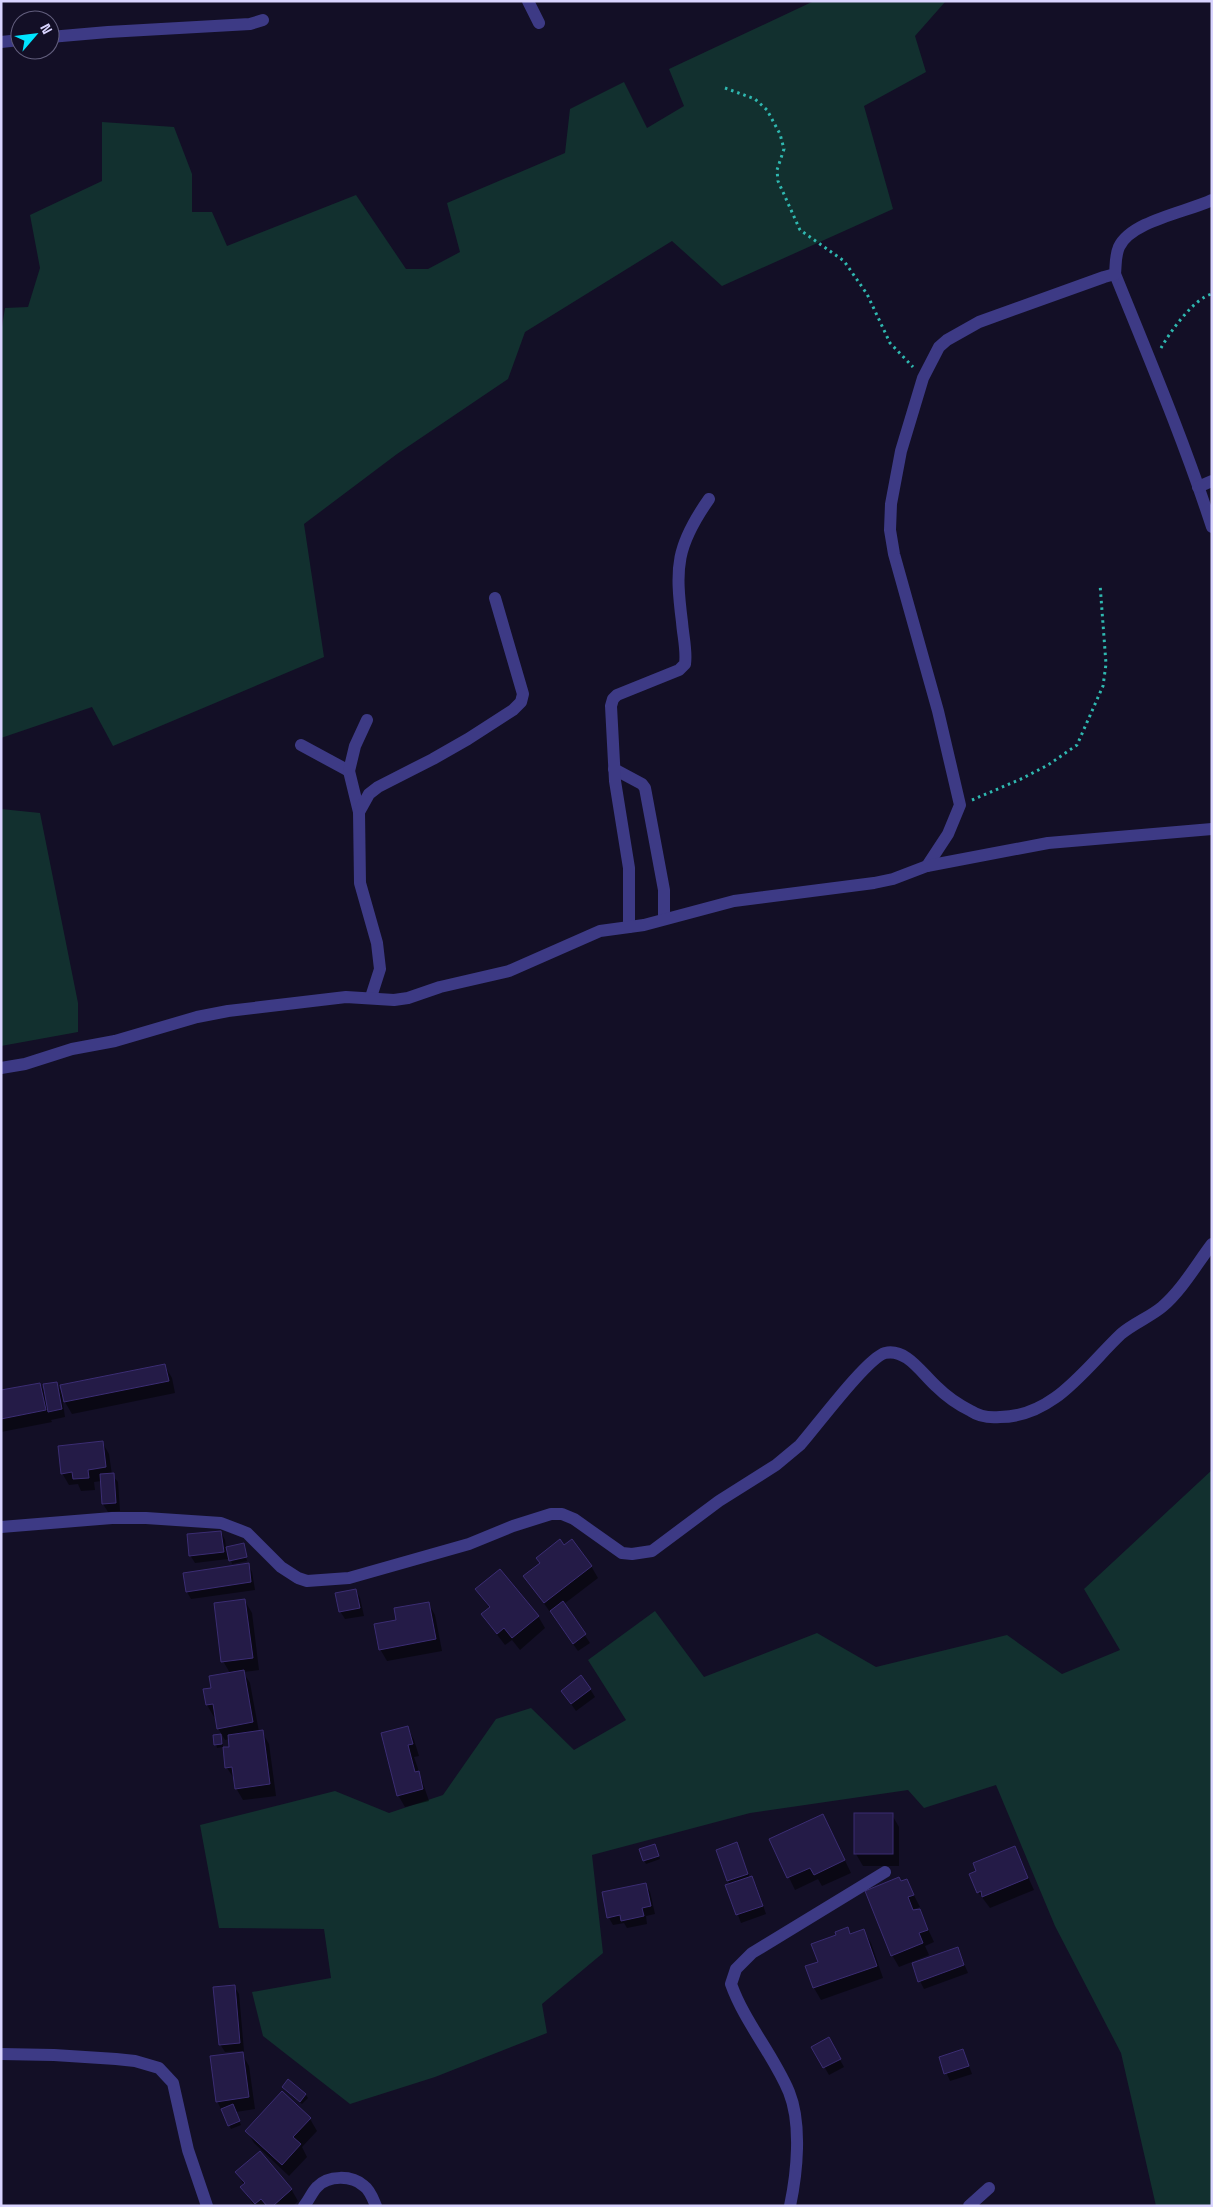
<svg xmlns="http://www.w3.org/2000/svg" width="1213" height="2207" font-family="'Space Grotesk',sans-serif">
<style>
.green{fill:#12302f}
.shadow{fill:#0007}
.building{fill:#241b47;stroke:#3b2d73}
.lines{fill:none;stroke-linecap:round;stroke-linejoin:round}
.path{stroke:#2fb8b0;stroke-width:3;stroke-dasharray:2.5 4;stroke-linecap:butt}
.minor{stroke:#3d3a85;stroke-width:12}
</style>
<rect width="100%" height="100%" fill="#130f26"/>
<g class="green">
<path d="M814 1H949L945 2 915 36 926 72 864 106 893 209 722 286 672 241 525 332 508 379 397 454 304 524 324 657 113 746 92 707 1 738V333L5 308 28 307 40 268 30 215 102 181V122L174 127 192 174V212H212L227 246 356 195 406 269H428L460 252 447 203 565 153 570 109 624 82 647 128 684 106 669 69Z"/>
<path d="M1 809 40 813 78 1003V1032L1 1046Z"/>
<path d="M1212 1470V2206H1156L1121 2053 1055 1926 996 1785 924 1808 908 1790 750 1813 592 1855 603 1953 542 2004 547 2033 435 2077 350 2104 263 2036 252 1992 331 1978 324 1929 219 1928 200 1825 335 1791 389 1813 443 1795 496 1719 531 1708 574 1750 626 1720 588 1660 655 1611 704 1677 817 1633 876 1667 1007 1635 1062 1674 1120 1650 1084 1589Z"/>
</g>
<g class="shadow">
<path d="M165 1366 172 1378 175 1393 72 1414 62 1397 65 1417 51 1420 52 1422 1 1432V1391L40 1384 46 1394 56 1383 63 1394Z"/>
<path d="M102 1442 109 1454 112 1475 118 1482 120 1511 108 1512 103 1504 101 1481 94 1482 95 1490 81 1491 78 1484 69 1485 62 1473Z"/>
<path d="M221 1532 225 1540 226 1548 243 1544 247 1561 232 1564 229 1553H227L228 1559 195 1563 190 1555Z"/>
<path d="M248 1565 252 1572 255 1590 191 1599 187 1592Z"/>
<path d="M591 1566 598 1578 564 1604 590 1643 578 1651 525 1577Z"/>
<path d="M356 1590 360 1598 364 1616 345 1619 340 1611Z"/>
<path d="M477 1590 538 1616 545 1628 520 1650 512 1640 505 1645 482 1615 490 1609Z"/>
<path d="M245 1601 252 1613 259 1670 243 1672 250 1683 259 1732H262L269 1744 276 1796 243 1800 236 1788 235 1780 227 1768 224 1748H231L229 1739 225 1740 218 1728 216 1716 214 1717 207 1705 213 1689 230 1673 223 1661Z"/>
<path d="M428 1603 435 1615 442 1651 387 1661 380 1649Z"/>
<path d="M590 1689 595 1697 576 1711 562 1691Z"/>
<path d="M408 1728 414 1740 419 1756 414 1757 429 1801 405 1807 398 1795Z"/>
<path d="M221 1735 223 1747 217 1748 214 1736Z"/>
<path d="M892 1815 899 1827V1866H863L856 1854Z"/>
<path d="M829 1828 851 1873 822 1886 818 1879 795 1890 771 1840Z"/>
<path d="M737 1844 750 1878 756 1885 766 1914 741 1923 727 1886 730 1885 717 1850Z"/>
<path d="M655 1845 660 1859 646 1864 644 1860Z"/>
<path d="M1014 1847 1034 1890 990 1908 978 1892V1872Z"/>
<path d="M906 1880 920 1907 911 1910H919L934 1942 925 1946 929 1955 899 1967 892 1955 901 1882Z"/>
<path d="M645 1884 650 1892 655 1914 646 1916 647 1924 627 1928 624 1923 613 1925 609 1918 603 1893Z"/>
<path d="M847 1929 851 1935 864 1931 871 1943 883 1978 821 2000 814 1988 807 1967 819 1963 838 1936Z"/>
<path d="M957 1948 968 1973 924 1989 920 1981Z"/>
<path d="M234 1986 239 1994 244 2051 225 2052 220 2044Z"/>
<path d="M828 2039 844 2067 829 2075 813 2047Z"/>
<path d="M963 2050 972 2074 950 2081 940 2058Z"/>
<path d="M242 2054 249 2066 255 2109 236 2112 241 2125 231 2129 217 2101Z"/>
<path d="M288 2081 306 2095 308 2098 302 2104 285 2090 283 2087Z"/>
<path d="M310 2119 317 2131 302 2147 307 2157 289 2176 254 2143 247 2131Z"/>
<path d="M237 2172 291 2189 298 2201 293 2206H254L242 2187 244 2185Z"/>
</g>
<g class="building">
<path d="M165 1364 169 1381 64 1402 60 1385Z"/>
<path d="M57 1382 62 1409 48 1412 43 1384Z"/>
<path d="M40 1383 46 1410 1 1419V1390Z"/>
<path d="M103 1441 106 1467 88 1470 89 1478 73 1479 72 1472 61 1474 58 1446Z"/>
<path d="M114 1473 116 1503 102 1504 100 1474Z"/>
<path d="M221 1531 224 1552 189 1556 187 1534Z"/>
<path d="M560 1539 564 1545 572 1539 592 1566 544 1603 523 1576 540 1563 536 1558Z"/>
<path d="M244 1543 247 1557 229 1561 226 1547Z"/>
<path d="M249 1563 251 1582 186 1592 183 1573Z"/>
<path d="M500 1569 539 1616 512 1638 504 1628 497 1634 481 1614 490 1607 475 1589Z"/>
<path d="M356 1589 360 1608 339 1612 335 1593Z"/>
<path d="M245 1599 253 1658 221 1662 214 1603Z"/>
<path d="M563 1601 586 1634 573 1644 550 1611Z"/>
<path d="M429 1602 436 1639 379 1650 374 1624 396 1620 394 1608Z"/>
<path d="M244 1670 253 1722 217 1729 213 1704 206 1705 203 1689 211 1688 209 1676Z"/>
<path d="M581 1675 591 1689 571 1704 561 1691Z"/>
<path d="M408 1726 413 1744 408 1745 415 1772 419 1771 423 1789 397 1796 381 1733Z"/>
<path d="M263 1730 270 1784 235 1789 232 1767 225 1768 223 1747H229L228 1735Z"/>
<path d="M221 1734 222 1744 214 1745 213 1735Z"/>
<rect x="854" y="1813" width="39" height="41"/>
<path d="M823 1814 845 1860 814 1875 810 1868 787 1878 769 1839Z"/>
<path d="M737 1842 748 1874 727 1881 716 1850Z"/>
<path d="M655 1844 659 1856 643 1861 639 1849Z"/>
<path d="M1015 1846 1028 1878 982 1897 981 1891 977 1893 969 1874 976 1871 973 1863Z"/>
<path d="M752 1876 763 1906 736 1915 725 1885Z"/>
<path d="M899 1877 901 1881 907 1879 914 1895 908 1897 913 1910 920 1909 928 1930 919 1933 923 1943 891 1956 865 1891Z"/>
<path d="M646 1883 651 1906 642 1908 644 1916 621 1921 620 1915 607 1918 602 1892Z"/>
<path d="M848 1927 850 1934 864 1929 877 1966 813 1988 805 1966 818 1962 811 1944 836 1935 835 1932Z"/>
<path d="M958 1947 964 1965 918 1982 912 1963Z"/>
<path d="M235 1985 240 2043 219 2045 213 1987Z"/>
<path d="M829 2037 841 2059 823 2068 811 2047Z"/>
<path d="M963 2049 969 2066 944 2074 939 2057Z"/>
<path d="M243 2052 249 2097 216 2102 210 2056Z"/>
<path d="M288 2079 306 2094 300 2102 282 2087Z"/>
<path d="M282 2091 311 2118 293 2137 301 2144 282 2165 245 2131Z"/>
<path d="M233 2104 240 2121 228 2126 221 2109Z"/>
<path d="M260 2151 292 2189 273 2206H267L261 2199 255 2204 240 2187 245 2183 235 2172Z"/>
</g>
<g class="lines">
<g class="path">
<path d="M725 88 755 99 767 110 780 134 784 149 777 170 778 181 800 230 844 261 867 294 890 343 913 367"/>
<path d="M1161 348C1170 332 1194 298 1212 294"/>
<path d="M972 800 1021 779 1048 765 1077 745 1103 686 1106 664 1100 584"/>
</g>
<g class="minor">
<path d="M528 1 539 23"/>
<path d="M50 37 108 32 250 24 263 20"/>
<path d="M1 42 20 40"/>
<path d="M1115 274C1149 358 1184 441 1212 527"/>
<path d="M1198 487 1212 481"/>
<path d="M301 745 349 771"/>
<path d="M614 769 642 784 645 788 664 890V919"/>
<path d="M359 812 349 771 355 746 367 720"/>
<path d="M927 866 948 834 960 805 938 711 894 554 890 530 891 504 901 451 923 378 939 347 947 340 979 322 1104 277 1115 274C1116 265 1115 256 1119 247 1131 221 1187 212 1212 200"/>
<path d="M629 927V868L615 781 611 706 613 699 617 695 679 670 685 664C687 651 683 636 682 622 675 567 676 546 709 499"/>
<path d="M371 997 380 969 377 943 360 883 359 812 369 794 378 787 433 759 468 739 513 710 521 702 523 694 495 598"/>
<path d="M1 1068 25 1064 72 1049 115 1041 197 1017 228 1011 346 997 394 1000 408 998 440 987 509 971 600 931 644 925 734 901 874 883 893 879 927 866 1048 843 1212 829"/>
<path d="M1 1527 112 1518H146L221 1523 247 1533 281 1567 298 1578 307 1581 349 1578 469 1544 513 1526 551 1514H562L574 1519 622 1553 632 1554 652 1551 719 1501 776 1465 800 1445C816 1427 867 1358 885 1353 907 1348 922 1374 937 1387 946 1396 959 1405 971 1411 980 1417 990 1418 1000 1417 1054 1417 1086 1367 1121 1334 1134 1323 1150 1317 1162 1307 1182 1290 1196 1265 1212 1244"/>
<path d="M1 2054 54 2055 116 2059 135 2061 159 2068 173 2083 188 2150 207 2206"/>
<path d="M304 2206C309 2200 312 2192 317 2187 328 2175 352 2175 364 2186 370 2190 373 2199 376 2206"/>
<path d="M790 2206C797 2173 802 2124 789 2092 773 2054 745 2023 731 1984L736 1969 752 1953 885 1872"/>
<path d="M969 2206 989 2188"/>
</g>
</g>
<rect width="1213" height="2207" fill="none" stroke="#d9d4ff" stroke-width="5"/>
<g transform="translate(35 35) rotate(62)"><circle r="24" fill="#130f26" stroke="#625e7d"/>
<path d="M0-4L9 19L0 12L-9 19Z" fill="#00e5ff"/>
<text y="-8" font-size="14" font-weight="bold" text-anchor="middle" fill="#d9d4ff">N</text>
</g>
</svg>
